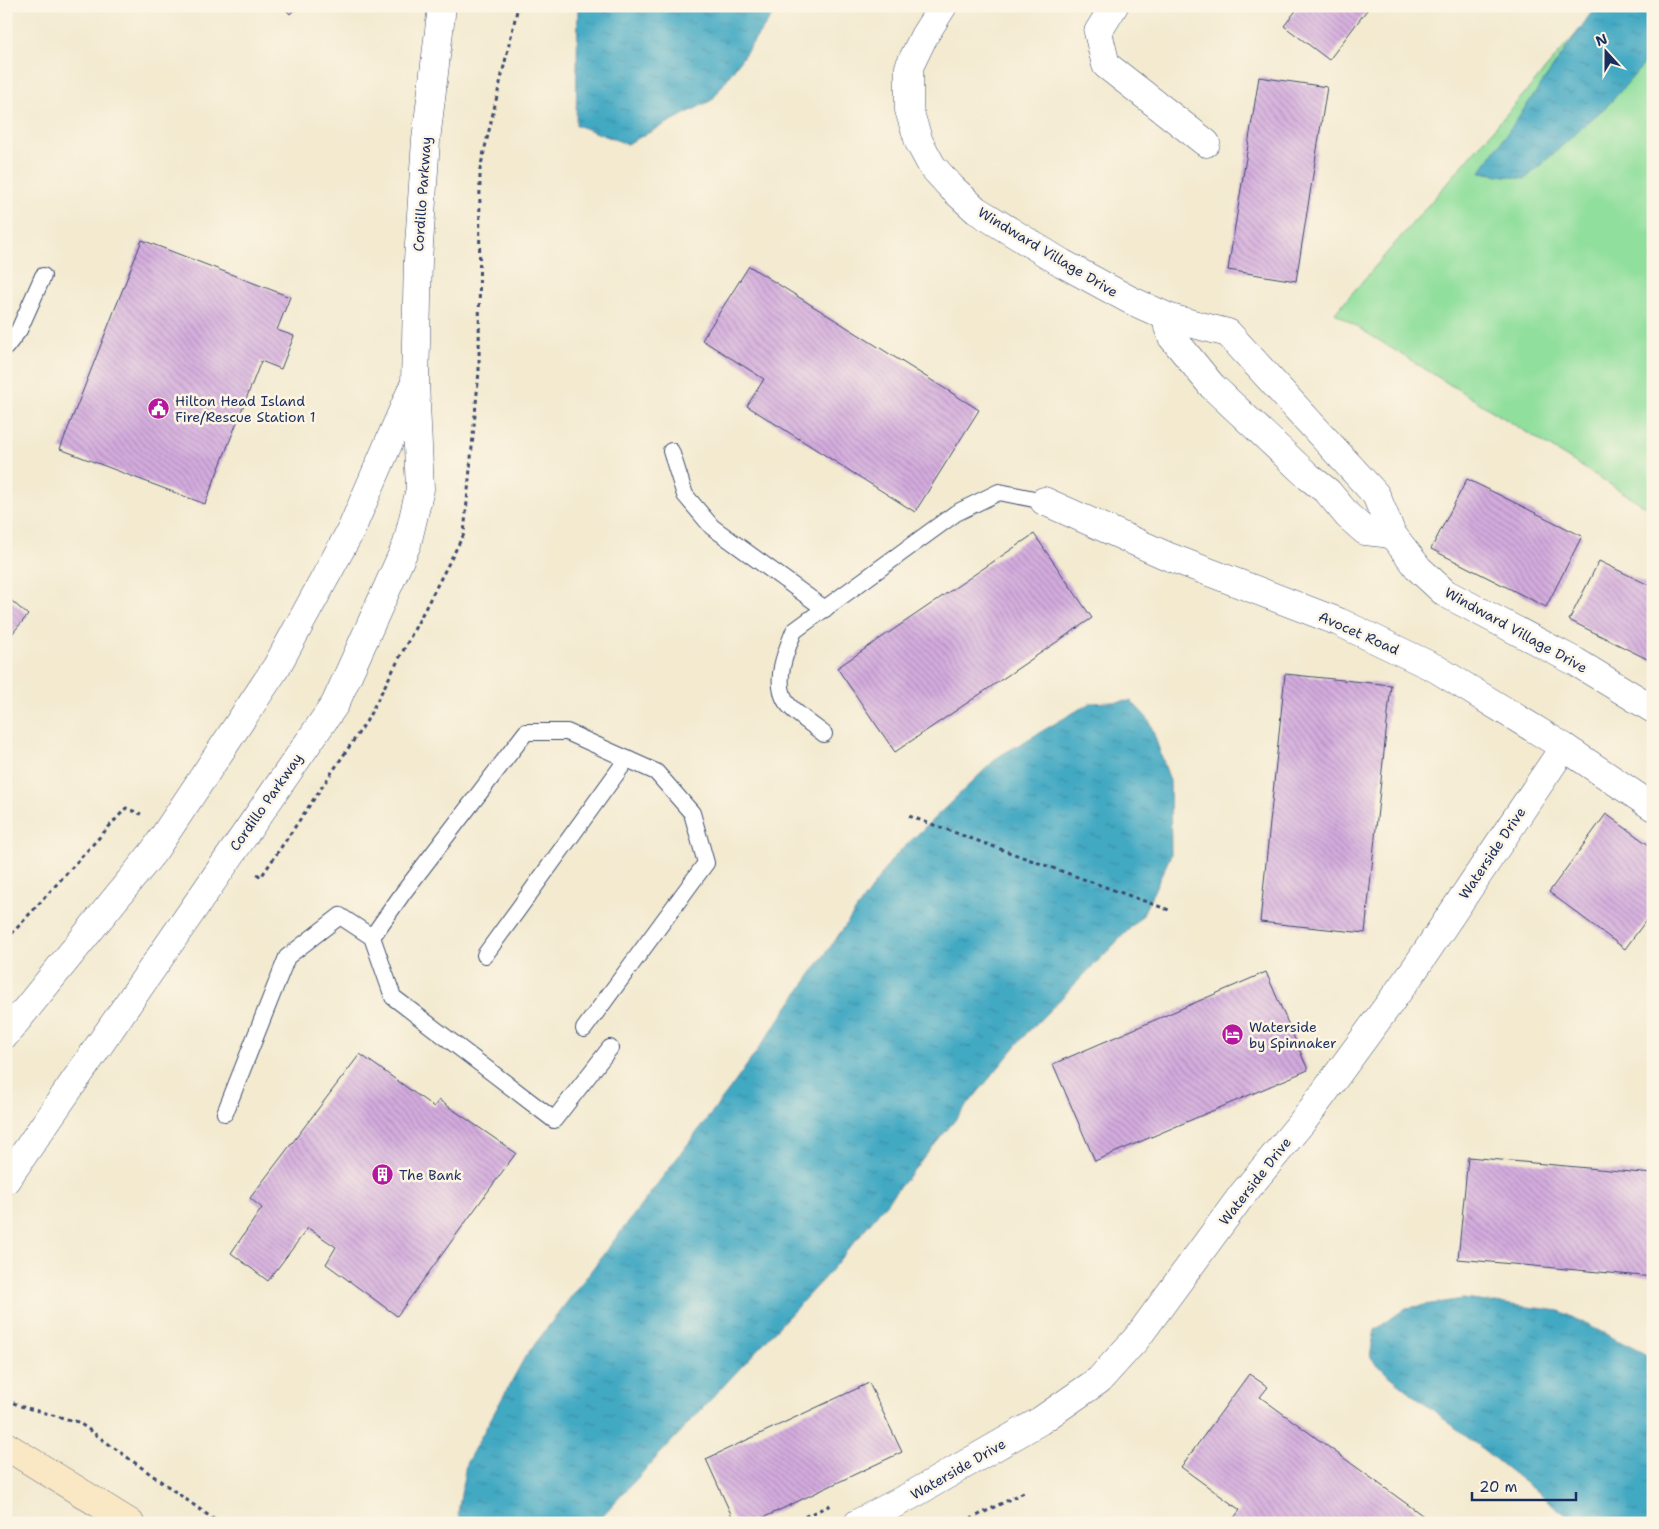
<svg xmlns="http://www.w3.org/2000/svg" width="1659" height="1529" font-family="'Shantell Sans',sans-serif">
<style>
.grass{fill:#91df9d;stroke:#56877e}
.water{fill:url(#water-ripples);stroke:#2f6c90}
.building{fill:url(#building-back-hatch)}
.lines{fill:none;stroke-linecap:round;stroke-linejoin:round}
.lane-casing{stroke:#3b4b6f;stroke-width:18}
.street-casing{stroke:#3b4b6f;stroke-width:29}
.secondary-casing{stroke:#3b4b6f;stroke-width:29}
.path{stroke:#3b4b6f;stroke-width:3;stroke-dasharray:4 4;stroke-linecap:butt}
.lane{stroke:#fff;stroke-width:16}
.street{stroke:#fff;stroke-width:28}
.secondary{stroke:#fae7c3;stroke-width:28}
.labels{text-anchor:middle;stroke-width:5;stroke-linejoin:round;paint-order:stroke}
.street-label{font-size:14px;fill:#1b2f5e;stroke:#fcf5e5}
.poi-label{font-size:14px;fill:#1b2f5e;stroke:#fcf5e5;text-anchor:start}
</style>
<defs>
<pattern id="water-ripples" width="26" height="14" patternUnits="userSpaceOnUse" patternTransform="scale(1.25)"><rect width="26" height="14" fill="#43a9c3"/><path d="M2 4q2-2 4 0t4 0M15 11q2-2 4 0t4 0" fill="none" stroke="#378aa2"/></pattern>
<pattern id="building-back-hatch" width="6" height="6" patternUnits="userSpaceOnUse" patternTransform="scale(1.25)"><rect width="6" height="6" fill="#d4acde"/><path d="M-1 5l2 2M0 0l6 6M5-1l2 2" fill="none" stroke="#ab8cb7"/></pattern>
</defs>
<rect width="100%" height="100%" fill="#fcf5e5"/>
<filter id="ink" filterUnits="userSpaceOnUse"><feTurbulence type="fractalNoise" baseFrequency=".02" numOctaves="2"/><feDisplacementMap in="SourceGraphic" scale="10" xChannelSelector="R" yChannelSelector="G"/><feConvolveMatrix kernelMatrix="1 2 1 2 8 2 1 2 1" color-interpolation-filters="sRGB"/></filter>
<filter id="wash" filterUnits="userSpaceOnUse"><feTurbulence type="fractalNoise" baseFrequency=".0096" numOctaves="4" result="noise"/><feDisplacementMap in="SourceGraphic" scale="20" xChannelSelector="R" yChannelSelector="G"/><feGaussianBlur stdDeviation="1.12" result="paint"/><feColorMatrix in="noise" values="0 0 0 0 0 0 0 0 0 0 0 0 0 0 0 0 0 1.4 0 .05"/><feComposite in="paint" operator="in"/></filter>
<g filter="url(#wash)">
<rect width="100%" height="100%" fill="#f3ead0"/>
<path class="grass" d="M1600 6H1653V511L1335 313Z"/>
<g class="water">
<path d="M578 6H779L712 100 627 144 576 125Z"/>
<path d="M1596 6H1653V54L1610 103 1525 179 1480 172Z"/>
<path d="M1131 701 1149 720 1170 781 1171 855 1142 916 1026 1034 827 1275 601 1517 593 1523H461L458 1513 466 1464 525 1357 733 1085 893 858 998 757 1090 703Z"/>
<path d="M1463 1299 1560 1311 1653 1358V1523H1576L1386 1373 1370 1357 1375 1330 1406 1308Z"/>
</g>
<g id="blocks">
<g class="building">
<path d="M283 6H298L290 14Z"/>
<path d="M1295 6H1370L1329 60 1284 26 1298 8Z"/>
<path d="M1259 77 1327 87 1296 281 1228 270Z"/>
<path d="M142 240 290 297 277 330 294 336 281 369 261 361 205 504 60 449Z"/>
<path d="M749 266 979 410 915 512 747 406 764 379 702 340Z"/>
<path d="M1467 479 1582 536 1546 607 1431 549Z"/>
<path d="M1034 534 1092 618 895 752 837 668Z"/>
<path d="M1599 561 1653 587V662L1569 620Z"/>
<path d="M6 596 28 615 6 641Z"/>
<path d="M1285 674 1391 685 1365 933 1260 922Z"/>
<path d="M1606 814 1653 848V911L1625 949 1549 892Z"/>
<path d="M1266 972 1308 1070 1095 1161 1053 1064Z"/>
<path d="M360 1054 434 1107 439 1100 516 1153 397 1316 326 1264 336 1247 308 1228 268 1281 231 1253 262 1208 250 1198Z"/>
<path d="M1468 1157 1653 1174V1277L1458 1259Z"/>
<path d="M1249 1374 1268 1387 1260 1397 1433 1523H1230L1240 1510 1181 1467Z"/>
<path d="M869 1383 902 1452 752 1523H735L706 1459Z"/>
</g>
</g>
</g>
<g filter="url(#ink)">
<use href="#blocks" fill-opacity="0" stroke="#3b4b6f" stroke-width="1"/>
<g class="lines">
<defs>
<g id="lane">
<path d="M6 347 19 330 43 276"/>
<path d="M671 451 685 495 712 527 825 609"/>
<path d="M824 734C814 726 790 710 785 700 774 679 786 651 794 631L956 513 999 492 1044 501"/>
<path d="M372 937 403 893 526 732H567L656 772 692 813 706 863 584 1029"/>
<path d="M485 955 627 759"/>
<path d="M225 1113 287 957 340 916 372 937 393 997 554 1120 610 1048"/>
</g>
<g id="street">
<path d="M943 6 924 36 909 67V110L919 142 932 166 952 188 976 210 1062 263 1130 300 1170 318 1228 333 1376 495 1392 534 1419 569 1445 593 1576 662 1653 709"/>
<path d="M1114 6 1098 32 1106 65 1206 143"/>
<path d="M1170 318 1168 327 1172 337 1212 386 1309 477 1328 492 1348 516 1365 531 1392 534"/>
<path d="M1044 501 1167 556 1339 622 1435 668 1564 747 1653 807"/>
<path d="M6 1034 154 851 277 666 351 530 412 389"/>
<path d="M6 1180 335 704 407 544 420 489 415 383 418 260 426 140 442 6"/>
<path d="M858 1523 910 1496 1040 1421 1099 1380 1137 1338 1242 1195 1307 1116 1414 970 1564 747"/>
</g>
<path id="secondary" d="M6 1446 130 1523"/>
</defs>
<use href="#lane" class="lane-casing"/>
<use href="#street" class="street-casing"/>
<use href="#secondary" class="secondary-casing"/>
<g class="path">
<path d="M909 816 1169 910"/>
<path d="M257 874 261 877 366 722 464 534 479 371 480 169 518 6"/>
<path d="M6 940 126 808 141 814"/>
<path d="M6 1399 20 1406 78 1422 219 1523"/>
<path d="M790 1523 833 1504"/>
<path d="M963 1523 1024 1492"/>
</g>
<use href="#lane" class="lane"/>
<use href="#street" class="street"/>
<use href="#secondary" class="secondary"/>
</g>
</g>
<defs>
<symbol id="civic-disc" viewBox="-11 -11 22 22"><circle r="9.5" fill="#b5179e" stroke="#fcf5e5"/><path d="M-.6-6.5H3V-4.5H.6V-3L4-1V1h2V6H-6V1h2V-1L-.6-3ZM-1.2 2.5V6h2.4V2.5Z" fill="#fff"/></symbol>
<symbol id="hotel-disc" viewBox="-11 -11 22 22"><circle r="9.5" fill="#b5179e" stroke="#fcf5e5"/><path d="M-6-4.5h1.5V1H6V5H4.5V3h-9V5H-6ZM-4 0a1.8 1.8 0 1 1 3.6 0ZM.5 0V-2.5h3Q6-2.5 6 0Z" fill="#fff"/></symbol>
<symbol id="building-disc" viewBox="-11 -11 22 22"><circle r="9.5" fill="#b5179e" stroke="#fcf5e5"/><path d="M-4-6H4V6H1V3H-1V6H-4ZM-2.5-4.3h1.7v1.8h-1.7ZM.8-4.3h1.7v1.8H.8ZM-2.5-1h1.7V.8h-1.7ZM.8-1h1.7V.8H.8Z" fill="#fff"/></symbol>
</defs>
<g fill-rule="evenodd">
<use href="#civic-disc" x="146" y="396" width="25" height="25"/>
<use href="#hotel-disc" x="1220" y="1022" width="25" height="25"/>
<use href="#building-disc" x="370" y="1162" width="25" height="25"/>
</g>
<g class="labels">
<g class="street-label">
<text transform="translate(422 194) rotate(-86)" y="5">Cordillo Parkway</text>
<text transform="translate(1048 252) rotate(31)" y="5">Windward Village Drive</text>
<text transform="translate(1516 630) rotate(29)" y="5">Windward Village Drive</text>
<text transform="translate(1359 633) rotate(24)" y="5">Avocet Road</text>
<text transform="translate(266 802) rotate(-55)" y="5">Cordillo Parkway</text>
<text transform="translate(1492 853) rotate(-56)" y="5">Waterside Drive</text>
<text transform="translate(1255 1181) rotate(-52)" y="5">Waterside Drive</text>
<text transform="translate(958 1469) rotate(-30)" y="5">Waterside Drive</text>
</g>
<g class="poi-label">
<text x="175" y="406">Hilton Head Island<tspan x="175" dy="16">Fire/Rescue Station 1</tspan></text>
<text x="1249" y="1032">Waterside<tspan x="1249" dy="16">by Spinnaker</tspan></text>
<text x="399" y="1180">The Bank</text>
</g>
</g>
<rect width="1659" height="1529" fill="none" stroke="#fcf5e5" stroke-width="25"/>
<g transform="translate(1606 52) rotate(339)" stroke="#fcf5e5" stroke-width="4" paint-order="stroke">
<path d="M0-4L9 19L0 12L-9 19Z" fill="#1b2f5e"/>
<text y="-8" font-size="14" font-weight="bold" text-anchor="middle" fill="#1b2f5e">N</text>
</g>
<path d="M1472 1492v8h104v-8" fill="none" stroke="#1b2f5e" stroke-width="2.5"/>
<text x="1479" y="1492" font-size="15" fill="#1b2f5e" stroke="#fcf5e5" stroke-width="4" paint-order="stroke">20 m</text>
</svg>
